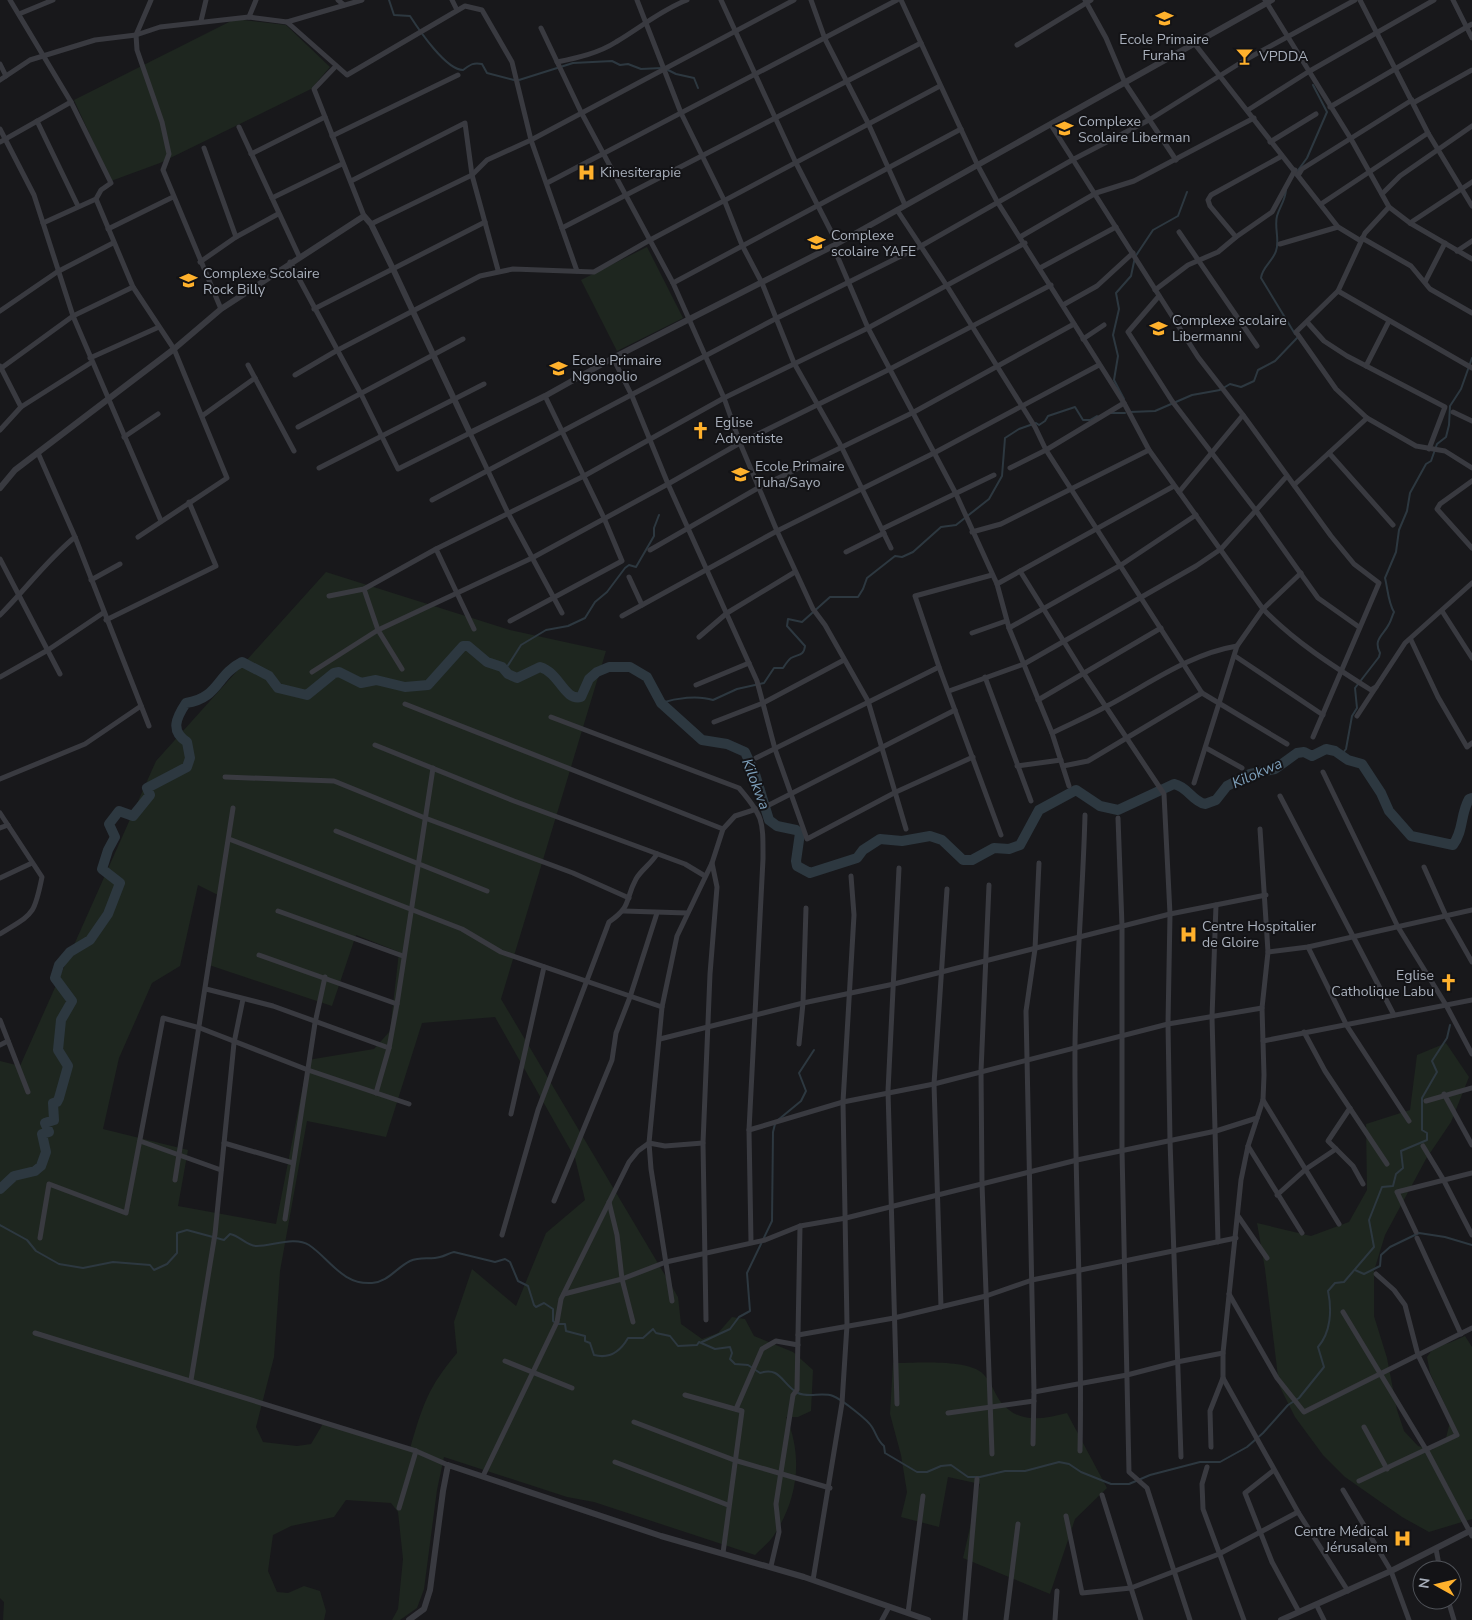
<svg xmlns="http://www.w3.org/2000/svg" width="1472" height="1620" font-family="'Nunito Sans',sans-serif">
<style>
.green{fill:#1e261f;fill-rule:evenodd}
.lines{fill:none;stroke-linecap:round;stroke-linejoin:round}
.stream{stroke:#2d3840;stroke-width:2}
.river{stroke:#2d3840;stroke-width:10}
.minor{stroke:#393a40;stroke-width:5}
.tertiary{stroke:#393a40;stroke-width:6}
.labels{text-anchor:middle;stroke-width:4;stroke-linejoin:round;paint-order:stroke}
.poi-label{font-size:14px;fill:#a9b0bc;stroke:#131316;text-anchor:start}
.water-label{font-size:15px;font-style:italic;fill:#7d9fba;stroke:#131316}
</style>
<rect width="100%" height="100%" fill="#18181b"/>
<g class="green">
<path d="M235 19 286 25 330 67 311 89 160 163 111 181 74 100Z"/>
<path d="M647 247 683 318 617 351 581 280Z"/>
<path d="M326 572 510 630 606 651 501 999 678 1297 681 1324 702 1339 718 1333 732 1317 745 1319 754 1336 793 1352 813 1370 811 1411 798 1417H786C803 1455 798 1497 776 1532 771 1541 762 1548 755 1555L594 1502 567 1497 444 1457 437 1490 424 1589 417 1608 400 1620H392L398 1609 403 1559 398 1512 391 1503 346 1500 334 1517 291 1526 273 1535 268 1571 277 1592 288 1593 304 1586 320 1591 326 1611 324 1620H3L4 1602 0 1598V1061L20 1066 156 761ZM198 885 218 895 206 964 332 1006 356 935 399 952 390 1031 374 1049 308 1060 276 1224 178 1206 188 1150 103 1129 119 1058 152 983 180 966ZM495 1017 575 1158 585 1200 546 1233 516 1306 472 1269 454 1322 457 1353C428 1387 422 1407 410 1449L324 1422 311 1444 297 1446 263 1442 256 1427 274 1357 280 1271 307 1121 386 1137 422 1023Z"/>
<path d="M1446 1043 1469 1077 1451 1122 1426 1159 1385 1235 1374 1271V1316L1387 1358 1397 1410 1404 1431 1418 1446 1432 1450 1446 1438 1451 1418 1430 1373 1427 1357 1434 1347 1449 1343 1465 1336 1472 1347V1519L1429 1532 1402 1517 1345 1477 1323 1455 1295 1417 1279 1385 1265 1269 1257 1223 1311 1236 1349 1222 1367 1190 1366 1124 1410 1110 1417 1055Z"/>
<path d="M893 1363C915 1363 964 1359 981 1372 990 1379 994 1392 1000 1401 1019 1425 1042 1419 1067 1413L1107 1488 1075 1519 1050 1594 963 1558 980 1484 948 1477 939 1527 901 1517 907 1492 901 1455 890 1414Z"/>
</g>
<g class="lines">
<g class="stream">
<path d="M389 0 394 15 410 16C419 30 446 70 463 70 470 65 473 62 482 64L487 73 514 80"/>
<path d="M666 69 676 74 694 78 698 88"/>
<path d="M519 80 573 63 612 61 620 65 628 64 641 69 662 68"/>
<path d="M1296 173 1307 158 1327 112 1313 85"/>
<path d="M1286 190C1285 201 1280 206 1277 216 1274 227 1280 240 1276 251 1273 261 1262 267 1261 278L1295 334"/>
<path d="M1124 399 1114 380 1118 356 1113 335 1119 309 1116 293 1131 276 1135 257 1153 230 1178 216 1187 192"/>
<path d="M1130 412 1155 411 1192 395 1220 390 1230 384 1241 387 1254 381 1258 370 1275 361 1297 338"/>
<path d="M1110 413H1125"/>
<path d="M505 670 521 645 546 630 568 626 585 618 595 602 607 592 625 568 629 565 636 567 654 536V528L659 515"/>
<path d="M661 703C676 698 698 695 713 700L737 689 764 683 774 668H783C785 665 788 660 791 658 798 654 804 656 805 646L787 626 788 619 802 622 830 597H858L863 589 867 578 895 556 902 557 913 552 941 527 956 525 989 499 1002 476 1005 438 1019 429 1036 423 1039 425 1045 421 1048 416 1075 407 1083 420H1090L1097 416"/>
<path d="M1342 754 1346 749 1352 716 1357 708 1355 688 1379 657 1380 653C1373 639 1383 636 1389 624 1391 621 1392 616 1394 612 1388 602 1388 590 1385 578L1396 552 1399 530 1407 511 1410 493 1426 464 1431 461 1437 444 1446 437 1449 425 1450 406 1461 389 1472 358"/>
<path d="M778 1120 801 1101 806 1091 799 1073 814 1050"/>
<path d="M0 1225 27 1240 36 1251 59 1264 83 1268 113 1262 150 1265 154 1270 167 1264 177 1253V1233L187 1230 224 1240 230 1234C241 1236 246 1246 257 1246 272 1246 295 1236 309 1245 330 1259 342 1285 372 1283 388 1282 396 1268 410 1261 421 1256 430 1260 440 1257 445 1256 449 1253 454 1252L495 1262 505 1259 510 1262 518 1281 528 1286 534 1305 536 1307 544 1303 553 1309V1321L557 1324H565L566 1331 585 1336V1341L590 1343 594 1355C609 1359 620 1352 628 1338H643L653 1329 656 1333 670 1336 678 1346 697 1345 699 1342 715 1349 730 1347 732 1353 730 1359 735 1364 748 1365 760 1373C781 1366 782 1385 798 1393 808 1398 822 1392 833 1396 841 1399 868 1420 872 1427 877 1435 877 1440 884 1446L885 1453 917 1472H927L941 1466 951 1465 968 1477H980L1005 1471H1025L1059 1462 1069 1464 1081 1472 1111 1484H1129L1150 1475 1200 1462H1220L1247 1447 1263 1433 1288 1405 1299 1398 1324 1367 1318 1347C1331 1332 1332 1310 1328 1291L1335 1283 1344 1282 1374 1247 1369 1220 1382 1187 1393 1186 1396 1174 1403 1168 1401 1151 1427 1140V1133L1422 1130V1098L1437 1072 1432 1061 1447 1038 1450 1025"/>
<path d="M1355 1270 1364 1274 1380 1266 1381 1255 1390 1247 1419 1233 1445 1237 1472 1245"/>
<path d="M702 1342 730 1329 739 1317 750 1311 747 1273 772 1221 773 1132 775 1124"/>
</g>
<path class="river" d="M0 1189 14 1176 35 1171 41 1166 46 1152 42 1134 49 1132 45 1123 54 1120 53 1103 57 1102 59 1098 68 1066 58 1050 61 1020 72 1001 55 978 59 965 70 952 90 940 108 914 120 883 102 869 108 850 115 837 109 824 119 811 133 816 150 795 147 788 187 767 190 758 187 742C170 731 176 718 186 703 219 698 216 675 242 662L269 676 278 688 307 695 334 673 339 672 361 683 376 680 405 687 428 685 463 646H468L487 662 502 667 508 674 517 678 540 667C560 673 564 701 581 697L589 679 597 672 609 667H630L647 677 661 703 702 740 727 744 745 752 755 774 769 820 777 826 796 830 800 833 796 861 797 866 810 873 857 858 863 850 880 839 902 841 930 836 942 840 963 860H972L994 848 1009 849 1020 845 1039 810 1076 790 1100 806 1118 810 1174 784C1188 787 1192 801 1205 804L1216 800 1227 786 1250 774 1275 769 1297 753 1304 752 1312 756 1326 749 1335 751 1348 760 1362 764 1381 793 1389 811 1411 836 1453 845C1464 830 1460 815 1469 799L1472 798"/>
<g class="minor">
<path d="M10 0 71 102 111 183 101 190 96 199 43 223"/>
<path d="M151 0 136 35 137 50 162 122 169 154 163 170 221 309"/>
<path d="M338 0 344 5"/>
<path d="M452 0 457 10"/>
<path d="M637 0 681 113 725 202 742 245 762 283 794 363 841 446 891 548"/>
<path d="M721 0 796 163 837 243"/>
<path d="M811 0 825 39 868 123 905 205"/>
<path d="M901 0 978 166 998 203 1124 403 1149 450 1263 609C1295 642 1333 666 1371 690L1376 687"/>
<path d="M1085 0 1106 38 1125 83 1176 160"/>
<path d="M1265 0 1351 139 1389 207 1410 223 1472 259"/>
<path d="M1360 0 1428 133 1472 206"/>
<path d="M1453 0 1472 38"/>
<path d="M19 14 53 0"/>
<path d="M249 17 256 0"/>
<path d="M201 21 206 0"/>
<path d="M287 22 362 0"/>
<path d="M541 28 581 112 673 283 724 398 740 443 777 531 813 609 825 625 868 701 906 829"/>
<path d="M1194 43 1338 227 1361 241"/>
<path d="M1017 45 1091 0"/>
<path d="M557 62C577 58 599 53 616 42 640 28 661 10 687 0"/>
<path d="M0 64 6 76"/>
<path d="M336 66 314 89 364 216"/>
<path d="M0 80 30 60 95 40 136 35 160 27 249 17 287 22 347 75 465 6 482 10 512 62 531 140 577 271"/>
<path d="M1413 103 1472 70"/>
<path d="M1330 107 1472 24"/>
<path d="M1248 110 1308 72 1434 0"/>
<path d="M37 121 78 206"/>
<path d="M1051 125 1198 357 1243 415 1331 536 1354 564 1379 583 1313 737"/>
<path d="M239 127 299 256"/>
<path d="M0 129 34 195 73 316 161 521"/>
<path d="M332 136 458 75"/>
<path d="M0 142 71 102"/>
<path d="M1270 142 1316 114"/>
<path d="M204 148 236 237"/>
<path d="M251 154 325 117"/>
<path d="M1299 174 1302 169 1412 100"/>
<path d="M351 181 465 123 472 175 498 270"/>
<path d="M547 183 897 0"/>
<path d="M1382 194 1400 176 1472 126"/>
<path d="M272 198 342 164"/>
<path d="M96 199 133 287 174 349 227 478 138 537"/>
<path d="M1321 204 1428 133"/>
<path d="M1389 207 1365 233 1338 291 1296 332 1336 389 1367 418 1416 446 1445 451 1472 468"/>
<path d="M897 210 947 286 1035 427 1046 450 1202 693 1287 744"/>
<path d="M1410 223 1472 182"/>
<path d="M371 224 472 175 487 160 531 140 794 0"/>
<path d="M562 228 921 43"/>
<path d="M108 229 173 197"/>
<path d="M1179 232 1257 346"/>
<path d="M1020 237 1096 193 1134 181 1254 118"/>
<path d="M1236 237 1272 212 1295 170"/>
<path d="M1362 238 1411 266 1430 289 1472 313"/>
<path d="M1280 244 1338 227"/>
<path d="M833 246 868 328 956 494 997 584 1009 628 1052 733 1069 786"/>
<path d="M1457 251 1472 241"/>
<path d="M200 262 236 237 278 214"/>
<path d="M290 262 360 392 398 469 470 433 508 513 562 613"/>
<path d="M1040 268 1116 227"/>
<path d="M1425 282 1445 243"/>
<path d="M673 283 961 129"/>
<path d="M1155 290 1188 265 1218 252 1236 237 1210 206 1208 200 1211 195 1282 156"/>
<path d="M1338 291 1472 368"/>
<path d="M1159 296 1128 332 1172 401 1257 512 1318 598 1359 627"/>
<path d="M1063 305 1097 286 1133 253"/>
<path d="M314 309 485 222"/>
<path d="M0 311 57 272 113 243"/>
<path d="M1307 322 1324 341 1347 356 1445 407 1429 449"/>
<path d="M1083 339 1104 325"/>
<path d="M90 358 159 327"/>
<path d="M613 358 632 396 668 484 757 681 775 749 807 839 896 792 973 757"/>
<path d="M248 365 294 451"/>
<path d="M0 366 21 407"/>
<path d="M1366 366 1389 321"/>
<path d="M0 369 73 316 133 287"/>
<path d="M295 375 336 351 480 276 513 269 594 272 650 240 940 86"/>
<path d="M1453 412 1472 421"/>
<path d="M202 416 255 378"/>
<path d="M298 427 463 339"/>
<path d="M0 430 21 407 92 362"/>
<path d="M124 437 158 414"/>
<path d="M38 453 75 537 149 726"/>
<path d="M1329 453 1393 525"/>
<path d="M319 468 484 384"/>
<path d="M1010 468 1046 450 1124 403"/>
<path d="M1472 481 1440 504 1437 509 1472 548"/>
<path d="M1294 485 1367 418"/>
<path d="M1179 492 1243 415"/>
<path d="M432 500 777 318 921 246 1074 159 1149 120 1245 60 1355 0"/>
<path d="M882 529 994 475"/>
<path d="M972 532 1001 524 1149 450"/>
<path d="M436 549 474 629"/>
<path d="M650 550 758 488 914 412 1074 324"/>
<path d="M846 552 884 533"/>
<path d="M0 559 60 674"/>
<path d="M1020 571 1084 674 1164 794 1170 914 1168 1024 1170 1141 1181 1457"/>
<path d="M992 575 915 596 939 667 1001 835"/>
<path d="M629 577 642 605"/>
<path d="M91 580 120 564"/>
<path d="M997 584 1174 486"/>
<path d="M364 589 378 630 402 669"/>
<path d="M329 596 364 589 436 549 584 476 724 398 868 328 1025 243"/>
<path d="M1442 611 1472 658"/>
<path d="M0 615C26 589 47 560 75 537"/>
<path d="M622 616 777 531 934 453 1099 365"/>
<path d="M106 620 216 566 189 502"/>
<path d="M510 621 622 561 604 518 545 396"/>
<path d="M1009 628 1121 565 1196 515"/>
<path d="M972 633 1006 621"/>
<path d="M699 637 727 613 795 572"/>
<path d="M1411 640 1438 697 1467 747 1472 743"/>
<path d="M1235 656 1323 715"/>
<path d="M312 672 378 630 532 558 668 484 740 443 890 369 1051 285"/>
<path d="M0 677 48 650 103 613"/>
<path d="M985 677 1031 801"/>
<path d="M696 685 749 663"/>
<path d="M949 691 1024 664 1196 566 1221 549 1287 476"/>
<path d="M1038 700 1161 628"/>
<path d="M405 704 723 829"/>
<path d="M1357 716 1405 643 1472 583"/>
<path d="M551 717 739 788C764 817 763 821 763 859L749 1130 751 1242"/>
<path d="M714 722 763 703 844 660"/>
<path d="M1052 733C1070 724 1089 716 1107 706 1149 684 1189 654 1237 646"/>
<path d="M375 745 514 801 685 864 705 876"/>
<path d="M1206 748 1242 768"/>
<path d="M756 758 939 667"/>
<path d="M1017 766 1061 760"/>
<path d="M1063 766 1088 761 1202 693"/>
<path d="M1323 772 1398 927 1446 1005 1472 1054"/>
<path d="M225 777 334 781 425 818 573 873 629 898"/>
<path d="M0 779 85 744 141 706"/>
<path d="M1194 783 1237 646 1263 609 1301 573"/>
<path d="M1280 796 1394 1015"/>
<path d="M0 813 42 877C34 917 33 913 0 934"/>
<path d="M1118 818 1122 926V1151L1129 1472 1147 1488 1190 1620"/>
<path d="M0 828 8 825"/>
<path d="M1260 829 1268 952 1262 1008 1264 1075 1263 1100 1248 1146 1241 1180 1223 1353V1378L1298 1512 1348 1591"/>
<path d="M336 831 487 891"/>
<path d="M229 839 462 929 501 952 662 1007"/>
<path d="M1424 867 1446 916 1472 962"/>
<path d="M0 878 32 863"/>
<path d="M989 885 981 1071 982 1184 992 1454"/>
<path d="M1216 905 1212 1017 1218 1242"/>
<path d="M278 911 403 956"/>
<path d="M624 911 687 913"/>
<path d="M1308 947 1347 1026 1409 1121"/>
<path d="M1268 952 1308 947 1472 910"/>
<path d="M259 955 397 1004"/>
<path d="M206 989 273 1006 389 1048"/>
<path d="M0 1020 28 1092"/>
<path d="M1304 1032 1325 1071 1387 1164"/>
<path d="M660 1039 803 1003 894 984 1170 914 1266 895"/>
<path d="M1263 1041 1472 1000"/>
<path d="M799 1044 803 1003 806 908"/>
<path d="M0 1045 8 1041"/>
<path d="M376 1093 389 1048 397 1004 433 768"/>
<path d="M1444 1094 1472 1145"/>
<path d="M1263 1100 1339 1224"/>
<path d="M1426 1101 1472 1088"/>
<path d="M1350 1108 1328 1141 1353 1166 1363 1184"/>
<path d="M511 1114 544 967"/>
<path d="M749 1130 843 1102 934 1084 1168 1024 1262 1008"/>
<path d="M140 1141 221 1170"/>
<path d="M224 1143 293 1163"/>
<path d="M1248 1146 1302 1233"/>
<path d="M1423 1146 1443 1179 1472 1235"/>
<path d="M175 1180 233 808"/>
<path d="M1277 1195 1306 1169 1336 1149"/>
<path d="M554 1201 612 1060 616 1033 630 997 657 913"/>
<path d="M609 1202 617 1235 622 1279 633 1322"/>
<path d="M1238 1216 1267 1258"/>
<path d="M285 1219 315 1023 325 977"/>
<path d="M1416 1232 1397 1192 1472 1173"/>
<path d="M502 1235 538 1110 609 922C633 905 624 901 636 879 641 870 651 864 657 854"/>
<path d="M40 1238 49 1184 126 1213 163 1018 200 1028 308 1070 409 1104"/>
<path d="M1417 1238 1461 1334"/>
<path d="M564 1294 622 1279 666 1262 765 1240 800 1226 846 1218 1077 1160 1216 1131 1257 1118"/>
<path d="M1229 1294 1277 1378 1304 1412 1472 1328"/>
<path d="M672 1301 651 1169 649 1143 662 1007 677 936 712 863 723 829 735 816 769 805 955 710"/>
<path d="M941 1307 934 1084 947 889"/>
<path d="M1343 1312 1427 1451 1472 1536"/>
<path d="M706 1320 703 1143 710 974 717 887 712 863"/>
<path d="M35 1333 416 1451 448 1465"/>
<path d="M798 1335 894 1318 986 1296 1032 1280 1236 1238"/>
<path d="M505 1361 572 1388"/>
<path d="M191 1380 215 1234 234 1043 243 999"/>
<path d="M1034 1392 1127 1375 1177 1362 1223 1353"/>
<path d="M685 1395 742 1411 723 1553"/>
<path d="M897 1404 888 1091 899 868"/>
<path d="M736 1409 762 1349 776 1341 798 1345"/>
<path d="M948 1413 1034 1401"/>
<path d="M634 1422 734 1460 830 1488"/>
<path d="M1364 1427 1387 1469"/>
<path d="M1033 1444 1034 1392 1026 1011 1035 949 1039 863"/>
<path d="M1211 1447 1210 1411 1223 1378"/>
<path d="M1080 1451C1083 1316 1074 1180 1075 1045 1076 968 1083 892 1085 815"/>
<path d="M615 1462 728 1505"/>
<path d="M1207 1467 1202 1484 1203 1509 1244 1620"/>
<path d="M1274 1470 1245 1493 1272 1562 1299 1612"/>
<path d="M483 1476 557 1322 561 1299 629 1162 638 1151 649 1143 665 1146 703 1143"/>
<path d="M1359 1481 1457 1435 1418 1355 1405 1305 1394 1290 1376 1274"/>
<path d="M1343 1490 1391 1571 1409 1620"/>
<path d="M1102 1495 1141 1620"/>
<path d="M399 1508 416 1451"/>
<path d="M1066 1516 1082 1593 1131 1588 1219 1554 1298 1512"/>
<path d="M1436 1549 1440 1570"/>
<path d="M771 1566 779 1532 776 1504 793 1395 797 1390 800 1226"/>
<path d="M813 1580 842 1403 847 1325 843 1102 854 915 851 876"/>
<path d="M1448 1600 1454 1620"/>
<path d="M1317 1606 1324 1620"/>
<path d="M908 1613 923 1496"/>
<path d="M882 1620 889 1607"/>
<path d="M965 1620 977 1479"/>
<path d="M1006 1620 1018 1524"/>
<path d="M1055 1620 1057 1591"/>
</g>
<g class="tertiary">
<path d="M0 488 15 470 174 349 221 309 364 216 371 224 393 269 470 433 545 396 613 358 833 246 1272 0"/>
<path d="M409 1620 424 1609 430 1590 443 1491 448 1465 661 1536 804 1577 928 1620"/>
<path d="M1281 1620 1391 1571 1472 1530"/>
</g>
</g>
<defs>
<symbol id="school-bare" viewBox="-9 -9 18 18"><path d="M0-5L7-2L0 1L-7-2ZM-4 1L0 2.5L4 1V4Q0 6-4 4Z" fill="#ffb12c" stroke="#131316" stroke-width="2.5" paint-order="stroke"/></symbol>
<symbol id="bar-bare" viewBox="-9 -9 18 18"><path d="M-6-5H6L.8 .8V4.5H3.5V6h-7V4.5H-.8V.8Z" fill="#ffb12c" stroke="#131316" stroke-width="2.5" paint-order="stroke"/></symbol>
<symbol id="hospital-bare" viewBox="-9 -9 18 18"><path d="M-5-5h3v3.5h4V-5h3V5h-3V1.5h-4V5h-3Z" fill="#ffb12c" stroke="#131316" stroke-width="2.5" paint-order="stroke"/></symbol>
<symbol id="church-bare" viewBox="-9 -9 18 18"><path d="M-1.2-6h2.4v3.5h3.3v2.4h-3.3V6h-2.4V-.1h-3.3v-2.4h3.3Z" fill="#ffb12c" stroke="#131316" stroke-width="2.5" paint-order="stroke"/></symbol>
</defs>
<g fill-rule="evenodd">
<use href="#school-bare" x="1152" y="6" width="25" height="25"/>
<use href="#bar-bare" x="1232" y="44" width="25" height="25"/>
<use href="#school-bare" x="1052" y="116" width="25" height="25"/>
<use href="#hospital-bare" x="574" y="160" width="25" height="25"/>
<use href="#school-bare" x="804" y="230" width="25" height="25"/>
<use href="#school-bare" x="176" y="268" width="25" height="25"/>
<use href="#school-bare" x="1146" y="316" width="25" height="25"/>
<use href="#school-bare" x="546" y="356" width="25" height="25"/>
<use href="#church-bare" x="688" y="418" width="25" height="25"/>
<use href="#school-bare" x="728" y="462" width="25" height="25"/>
<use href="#hospital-bare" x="1176" y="922" width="25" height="25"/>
<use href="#church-bare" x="1436" y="970" width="25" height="25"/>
<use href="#hospital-bare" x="1390" y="1526" width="25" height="25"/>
</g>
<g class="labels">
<g class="poi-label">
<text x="1164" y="44" text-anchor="middle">Ecole Primaire<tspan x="1164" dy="16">Furaha</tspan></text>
<text x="1259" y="61">VPDDA</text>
<text x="1078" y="126">Complexe<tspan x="1078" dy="16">Scolaire Liberman</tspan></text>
<text x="600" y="177">Kinesiterapie</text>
<text x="831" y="240">Complexe<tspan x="831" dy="16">scolaire YAFE</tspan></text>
<text x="203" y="278">Complexe Scolaire<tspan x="203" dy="16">Rock Billy</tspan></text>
<text x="1172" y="325">Complexe scolaire<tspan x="1172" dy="16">Libermanni</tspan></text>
<text x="572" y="365">Ecole Primaire<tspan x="572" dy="16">Ngongolio</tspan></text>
<text x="715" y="427">Eglise<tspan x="715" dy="16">Adventiste</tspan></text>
<text x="755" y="471">Ecole Primaire<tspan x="755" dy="16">Tuha/Sayo</tspan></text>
<text x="1202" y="931">Centre Hospitalier<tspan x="1202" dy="16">de Gloire</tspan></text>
<text x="1434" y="980" text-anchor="end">Eglise<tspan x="1434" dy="16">Catholique Labu</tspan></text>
<text x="1388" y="1536" text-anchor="end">Centre Médical<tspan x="1388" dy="16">Jérusalem</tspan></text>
</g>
<g class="water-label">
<text transform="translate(1257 773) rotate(-24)" y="5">Kilokwa</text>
<text transform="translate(756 784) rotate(69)" y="5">Kilokwa</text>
</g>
</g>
<g transform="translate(1437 1585) rotate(278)"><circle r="24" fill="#131316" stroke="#4f5258"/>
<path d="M0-4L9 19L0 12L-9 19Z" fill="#ffb12c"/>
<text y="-8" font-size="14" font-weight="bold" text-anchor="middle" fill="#a9b0bc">N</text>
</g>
</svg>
